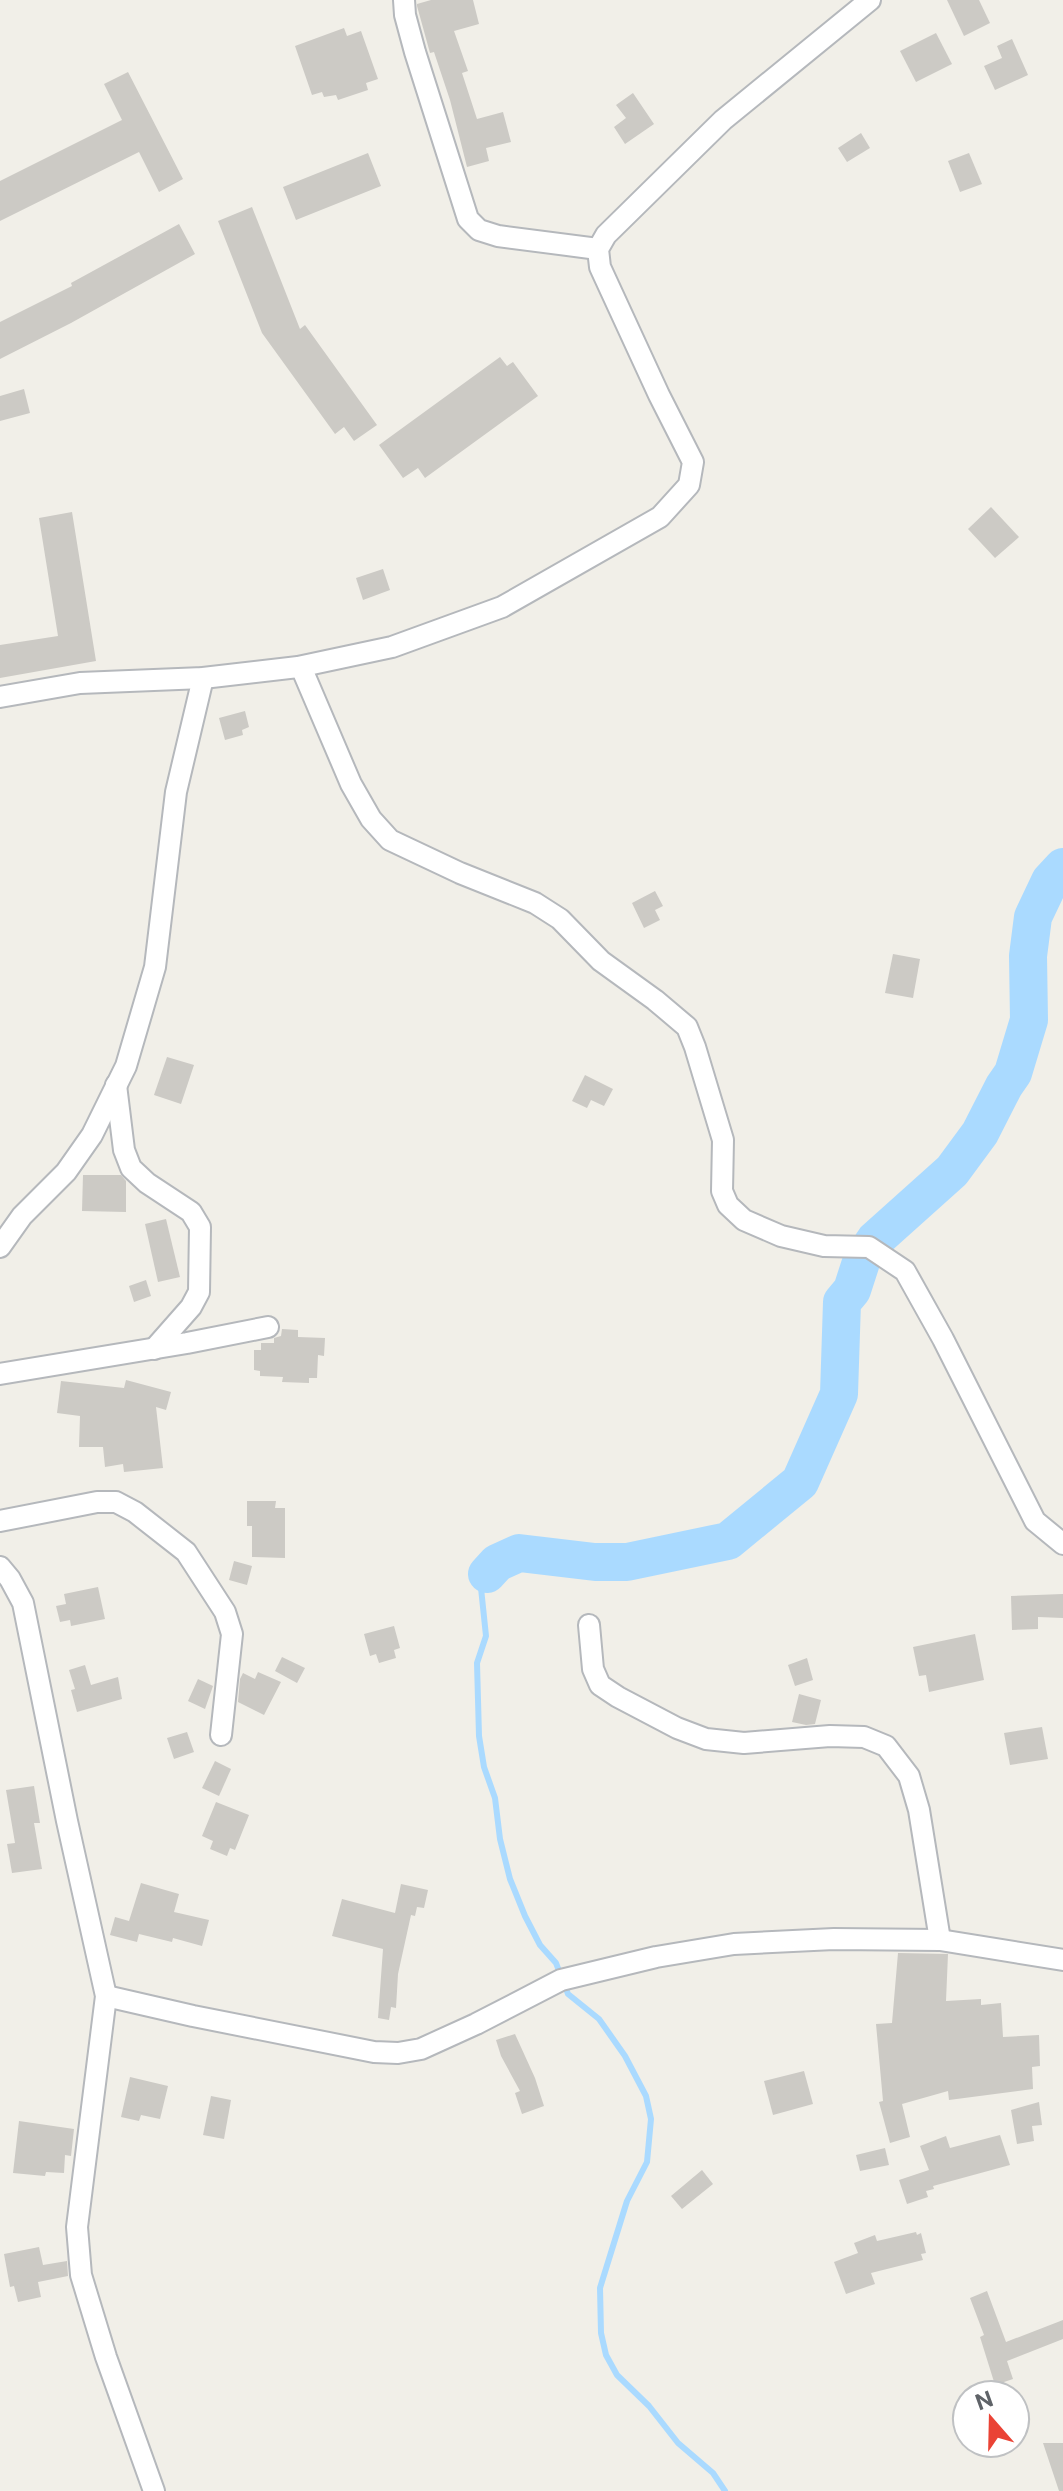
<svg xmlns="http://www.w3.org/2000/svg" width="1063" height="2491" font-family="'Public Sans',sans-serif">
<style>
.lines{fill:none;stroke-linecap:round;stroke-linejoin:round}
.stream{stroke:#aadaff;stroke-width:6}
.river{stroke:#aadaff;stroke-width:38}
.building{fill:#cccac5}
.minor-casing{stroke:#b5b8bc;stroke-width:24}
.minor{stroke:#fff;stroke-width:20}
</style>
<rect width="100%" height="100%" fill="#f1efe8"/>
<g class="lines">
<path class="stream" d="M487 1574 481 1588 486 1636 477 1663 479 1736 484 1767 495 1798 500 1839 510 1879 525 1916 540 1945 556 1963 568 1994 599 2019 625 2056 646 2096 651 2119 647 2162 627 2201 600 2288 601 2333 606 2355 617 2375 649 2406 678 2443 713 2473 725 2491"/>
<path class="river" d="M487 1574 497 1563 519 1553 595 1562H627L728 1541 800 1482 839 1394 842 1302 852 1290 862 1259 875 1240 952 1171 980 1133 1004 1086 1013 1073 1029 1020 1028 956 1033 917 1050 881 1063 867"/>
</g>
<g class="building">
<path d="M431 0H473L479 24 454 31 468 71 462 73 477 119 503 112 511 142 486 148 489 161 467 167 450 100 434 52 430 53 417 6V4Z"/>
<path d="M947 0H979L990 23 964 36Z"/>
<path d="M344 28 347 36 361 31 378 79 366 83 368 90 338 100 336 95 324 97 322 92 312 95 295 46Z"/>
<path d="M936 33 952 64 916 82 900 51Z"/>
<path d="M1012 39 1028 75 995 90 984 66 1002 58 997 46Z"/>
<path d="M128 72 183 179 159 192 139 152 0 221V181L122 120 104 84Z"/>
<path d="M633 93 654 124 625 144 614 127 626 118 616 105Z"/>
<path d="M861 133 870 148 847 162 838 148Z"/>
<path d="M368 153 381 186 296 220 283 187Z"/>
<path d="M969 153 982 184 960 192 948 161Z"/>
<path d="M252 207 300 329 305 325 377 425 354 441 344 427 335 434 262 333 218 221Z"/>
<path d="M179 224 195 254 71 323 0 359V322L72 286 71 283Z"/>
<path d="M500 357 507 366 513 362 538 396 425 478 418 468 403 478 379 445Z"/>
<path d="M24 389 30 413 0 421V396Z"/>
<path d="M991 507 1019 537 995 558 968 529Z"/>
<path d="M72 512 96 661 0 678V645L58 636 39 518Z"/>
<path d="M383 569 390 590 363 600 356 578Z"/>
<path d="M245 711 249 727 242 730 243 735 225 740 219 718Z"/>
<path d="M655 891 663 906 655 910 660 920 644 928 632 903Z"/>
<path d="M893 954 920 959 913 998 885 993Z"/>
<path d="M167 1057 194 1065 181 1104 154 1095Z"/>
<path d="M585 1075 613 1089 604 1106 591 1100 587 1108 572 1101Z"/>
<path d="M83 1175H121L126 1181V1212L82 1211Z"/>
<path d="M166 1219 180 1277 158 1282 145 1224Z"/>
<path d="M146 1280 151 1296 134 1302 129 1286Z"/>
<path d="M282 1329 298 1330V1337L325 1338 324 1356 318 1355 317 1378H309V1383L282 1382 283 1377 260 1376V1371L254 1370V1350H261V1343H274V1338L281 1336Z"/>
<path d="M126 1380 171 1392 166 1410 156 1407 163 1468 124 1472 123 1464 105 1467 103 1447H79L80 1416 57 1413 61 1381 124 1388Z"/>
<path d="M247 1501H276L275 1508H285V1558L252 1557V1526H247Z"/>
<path d="M234 1561 252 1566 247 1585 229 1580Z"/>
<path d="M98 1587 105 1619 71 1626 70 1620 60 1622 56 1606 66 1604 64 1594Z"/>
<path d="M1063 1594V1618L1038 1617V1629L1012 1630 1011 1596Z"/>
<path d="M394 1626 400 1648 394 1650 396 1658 379 1663 376 1654 370 1656 364 1634Z"/>
<path d="M975 1634 984 1680 929 1692 926 1675 919 1676 913 1647Z"/>
<path d="M282 1657 305 1668 297 1683 275 1671Z"/>
<path d="M807 1658 813 1680 795 1686 788 1665Z"/>
<path d="M85 1665 91 1685 118 1677 122 1699 77 1712 71 1690 75 1689 69 1670Z"/>
<path d="M258 1672 281 1682 264 1715 238 1702 240 1679 243 1673 255 1679Z"/>
<path d="M198 1679 213 1686 205 1709 188 1701Z"/>
<path d="M799 1694 821 1700 815 1724 806 1725 792 1722Z"/>
<path d="M1042 1727 1048 1759 1010 1765 1004 1733Z"/>
<path d="M187 1732 194 1752 174 1759 167 1738Z"/>
<path d="M215 1761 231 1769 219 1796 202 1788Z"/>
<path d="M34 1786 40 1823H34L42 1869 12 1873 7 1844 15 1843 6 1790Z"/>
<path d="M216 1802 249 1815 235 1850 230 1848 227 1856 210 1849 213 1841 202 1836Z"/>
<path d="M141 1883 179 1894 174 1912 209 1920 202 1946 173 1938 172 1942 139 1934 137 1942 110 1935 115 1917 129 1921Z"/>
<path d="M401 1884 428 1890 424 1908 417 1907 415 1916 411 1915 398 1974 396 2008 391 2007 389 2020 378 2018 383 1949 332 1936 342 1899 395 1913Z"/>
<path d="M898 1953 948 1954 946 2001 981 1999V2005L1001 2003 1003 2037 1039 2035 1040 2066 1032 2067 1033 2089 949 2100 948 2091 902 2104 910 2137 890 2143 879 2102 883 2101 876 2024 892 2023Z"/>
<path d="M515 2034 535 2078 544 2106 522 2114 515 2093 520 2091 501 2056 496 2040Z"/>
<path d="M804 2071 813 2104 773 2115 764 2081Z"/>
<path d="M130 2077 168 2086 160 2119 141 2115 139 2121 121 2117Z"/>
<path d="M211 2096 231 2100 224 2139 203 2135Z"/>
<path d="M1039 2102 1042 2125 1032 2126 1034 2141 1017 2144 1011 2110Z"/>
<path d="M19 2121 74 2129 71 2156 65 2155 64 2173 46 2172 45 2176 13 2173Z"/>
<path d="M1000 2135 1010 2165 933 2186 934 2189 926 2191 928 2197 907 2204 899 2180 929 2170 920 2146 946 2136 950 2148Z"/>
<path d="M885 2148 889 2165 860 2171 856 2155Z"/>
<path d="M702 2170 713 2184 682 2209 671 2196Z"/>
<path d="M916 2232 917 2235 921 2233 926 2253 921 2254 923 2260 871 2273 875 2284 846 2294 834 2262 858 2253 854 2243 875 2235 877 2241Z"/>
<path d="M39 2247 43 2265 67 2261 68 2276 38 2282 41 2297 18 2302 14 2286 10 2287 4 2254Z"/>
<path d="M987 2291 1006 2342 1063 2320V2339L1007 2361 1013 2379 995 2385 980 2337 984 2335 970 2298Z"/>
<path d="M1043 2443H1063V2491H1059Z"/>
</g>
<g class="lines">
<defs>
<g id="minor">
<path d="M404 0 405 15 415 52 468 219 479 230 498 236 598 249"/>
<path d="M301 667 351 784 371 819 390 840 460 873 535 903 560 919 601 961 655 1000 687 1027 695 1047 723 1140 722 1191 728 1205 744 1220 781 1236 824 1246 869 1247 905 1271 943 1339 1035 1521 1063 1544"/>
<path d="M0 697 80 683 203 678 298 667 392 647 502 607 660 517 689 485 693 462 659 395 600 267 598 249 606 235 723 120 870 0"/>
<path d="M116 1085 124 1150 131 1168 147 1183 191 1212 200 1227 199 1292 191 1307 154 1349"/>
<path d="M0 1247 22 1216 66 1172 92 1135 126 1066 155 967 176 792 203 678"/>
<path d="M0 1374 187 1343 268 1327"/>
<path d="M0 1521 97 1502H116L135 1512 186 1552 225 1612 232 1634 221 1735"/>
<path d="M0 1567 10 1579 23 1603 67 1821 106 1996 77 2227 81 2275 106 2357 154 2491"/>
<path d="M589 1625 593 1669 600 1685 618 1697 677 1728 706 1739 744 1743 830 1736 864 1737 886 1746 909 1776 919 1810 940 1940"/>
<path d="M106 1996 193 2016 374 2052 398 2053 421 2049 476 2024 561 1980 656 1957 734 1944 834 1939 940 1940 1063 1960"/>
</g>
</defs>
<use href="#minor" class="minor-casing"/>
<use href="#minor" class="minor"/>
</g>
<g transform="translate(991 2419) rotate(340)"><circle r="38" fill="#ffffff" stroke="#bfc1c3" stroke-width="2"/>
<path d="M0-6L14 30L0 20L-14 30Z" fill="#ea4335"/>
<text y="-12" font-size="22" font-weight="bold" text-anchor="middle" fill="#5f6368">N</text>
</g>
</svg>
